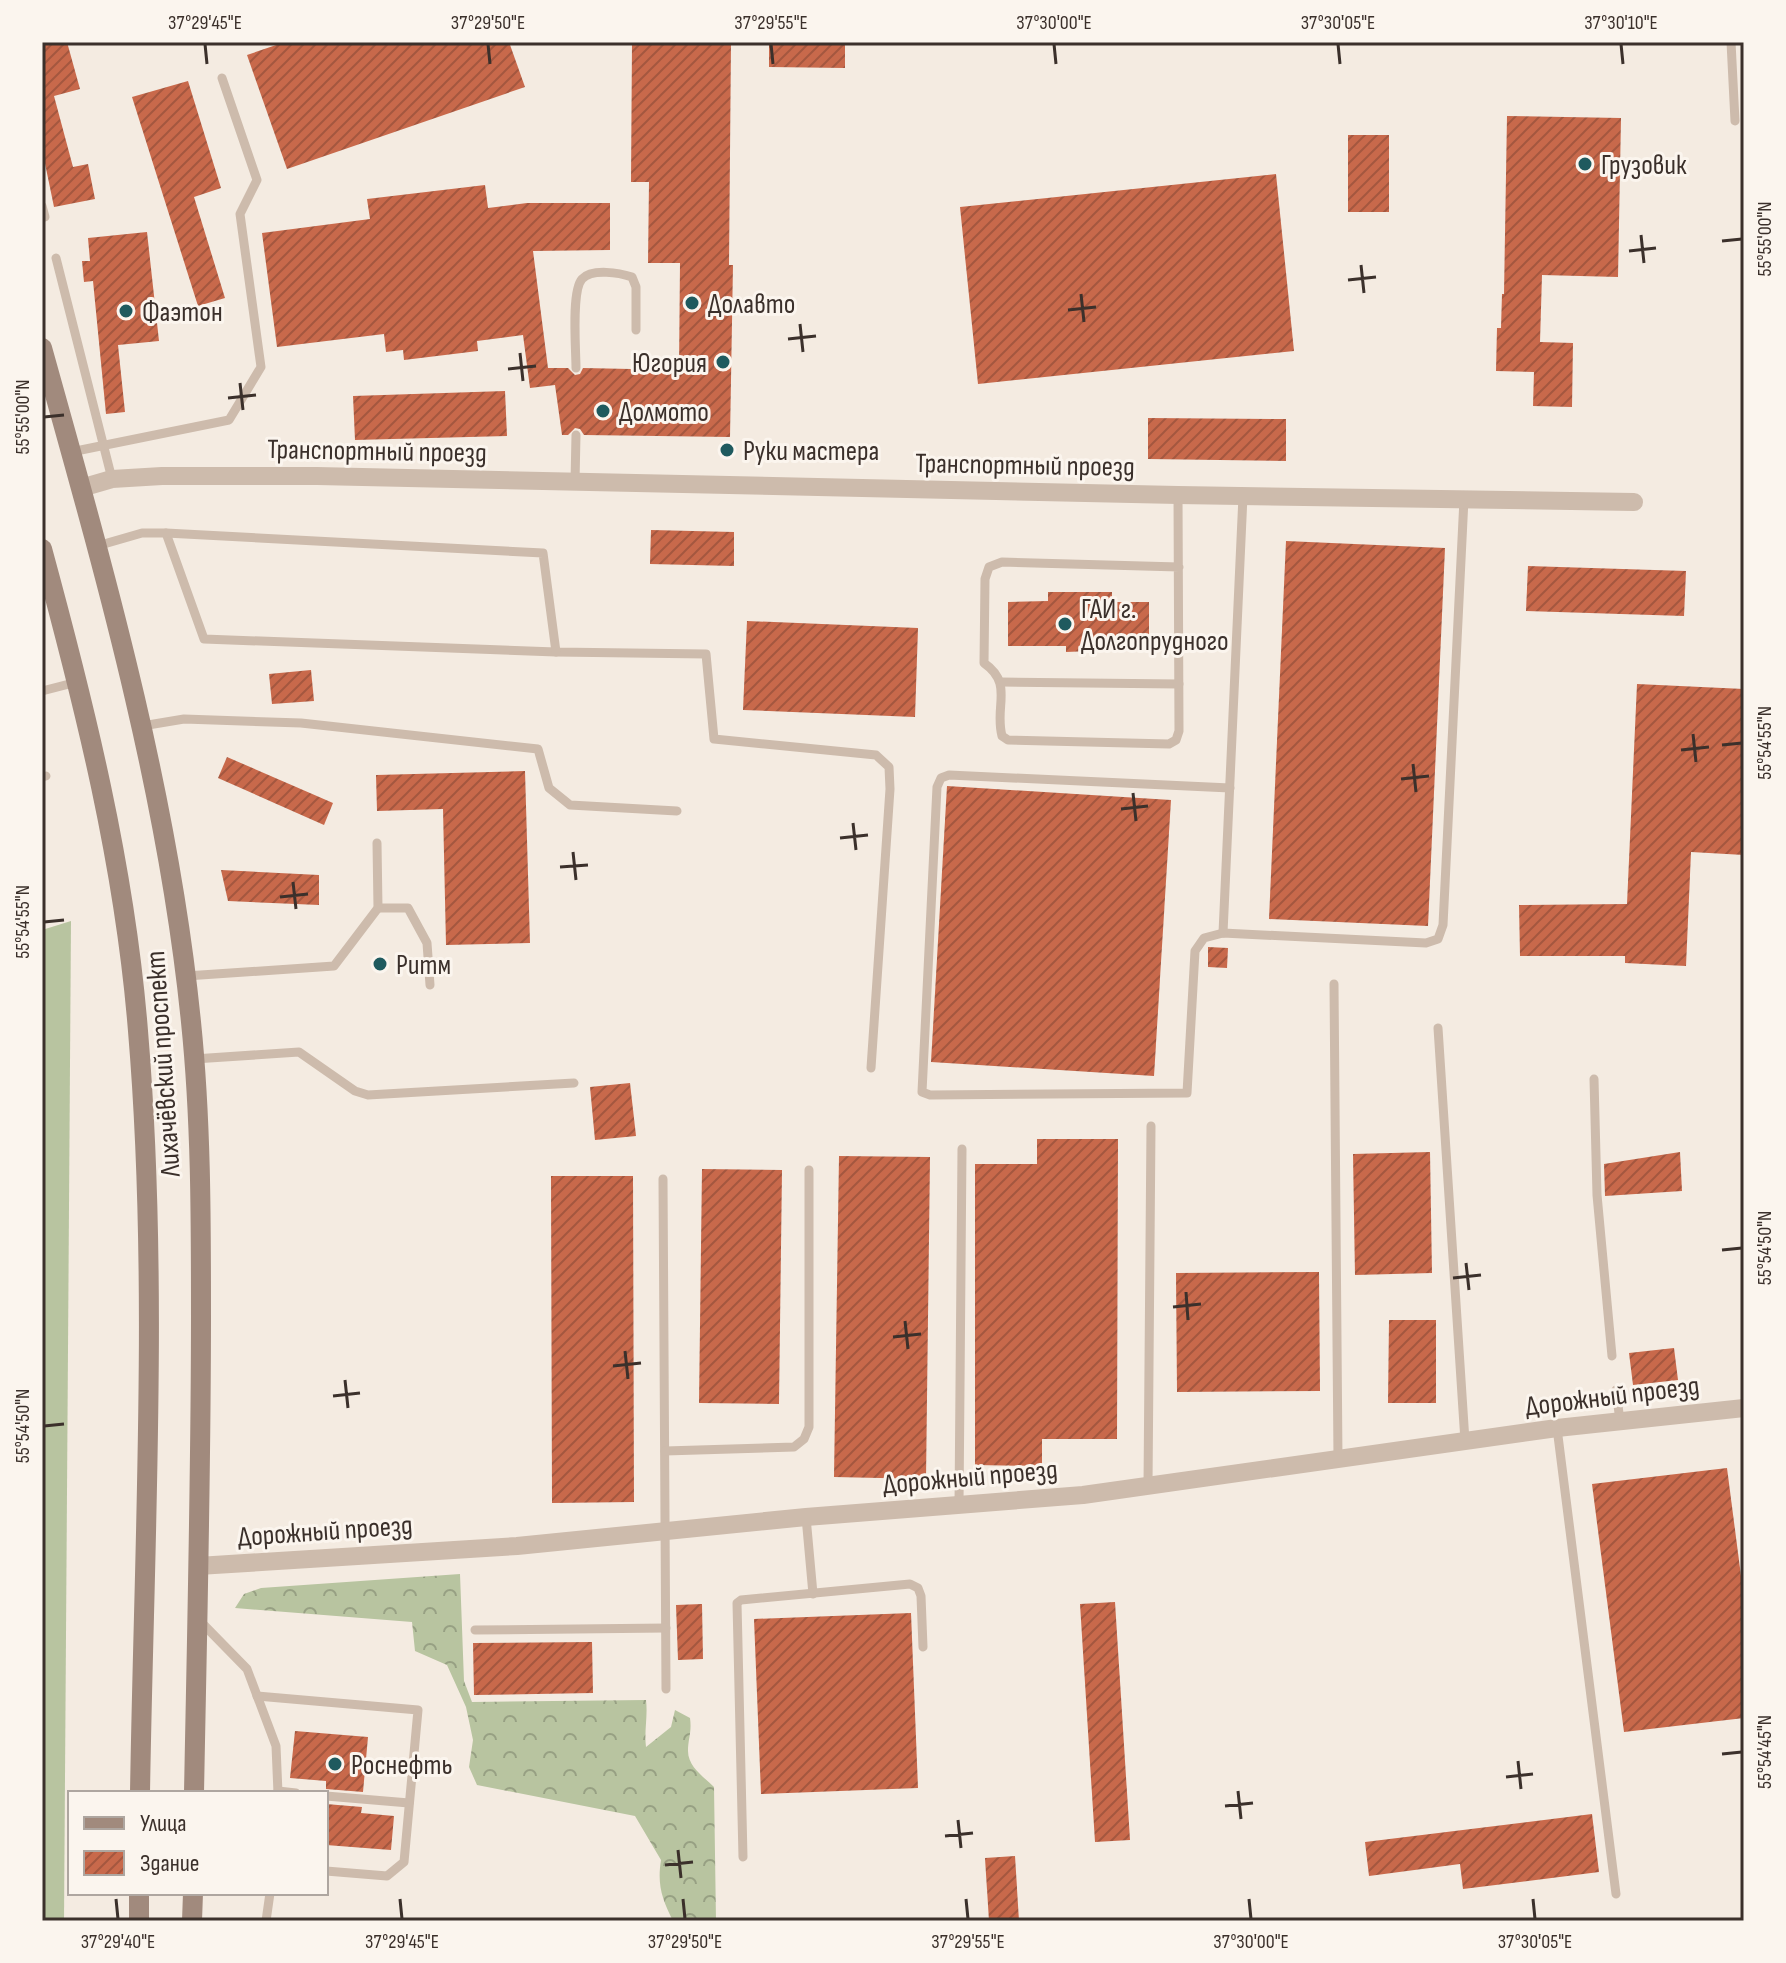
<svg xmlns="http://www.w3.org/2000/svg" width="1786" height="1963" font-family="'Sofia Sans Condensed',sans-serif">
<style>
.grass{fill:#b8c4a0}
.forest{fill:url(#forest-crowns)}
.building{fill:url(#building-hatch)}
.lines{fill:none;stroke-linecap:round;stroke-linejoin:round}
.lane{stroke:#cdbbac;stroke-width:9}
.street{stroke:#cdbbac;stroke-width:18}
.secondary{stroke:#a18a7d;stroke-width:20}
.ticks{fill:none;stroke:#3b302b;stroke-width:3}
.poi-dot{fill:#1f5a5e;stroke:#fbf5ee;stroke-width:3}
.labels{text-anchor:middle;stroke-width:6;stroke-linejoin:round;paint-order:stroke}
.poi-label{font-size:28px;fill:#3b302b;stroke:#fbf5ee;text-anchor:start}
.street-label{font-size:28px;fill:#3b302b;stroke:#fbf5ee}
.neatline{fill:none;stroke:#3b302b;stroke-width:3}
.ticks-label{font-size:20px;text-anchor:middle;fill:#3b302b}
</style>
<defs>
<pattern id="forest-crowns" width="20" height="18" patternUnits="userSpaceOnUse" patternTransform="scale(2)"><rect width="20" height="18" fill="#b8c4a0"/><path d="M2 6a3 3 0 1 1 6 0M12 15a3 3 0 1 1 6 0" fill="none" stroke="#97a083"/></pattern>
<pattern id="building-hatch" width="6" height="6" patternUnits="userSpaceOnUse" patternTransform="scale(2)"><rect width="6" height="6" fill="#c8694b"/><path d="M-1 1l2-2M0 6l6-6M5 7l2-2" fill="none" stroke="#a4573f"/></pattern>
</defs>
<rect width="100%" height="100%" fill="#f4ebe1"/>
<path class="grass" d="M71 921 64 1921H42V930Z"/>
<path class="forest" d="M460 1574 464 1681 472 1702 646 1700C648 1716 644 1731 646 1747L671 1727 675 1710 690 1718C692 1732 688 1739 688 1751 688 1767 704 1777 714 1787L716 1921H673C662 1899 657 1885 661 1860L635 1816 477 1785 469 1767 473 1740 466 1707 447 1665 415 1651 412 1622 235 1608 244 1594 261 1588Z"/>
<g class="building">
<path d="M42 42H67L80 89 54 96 73 167 88 164 95 199 54 207 42 149Z"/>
<path d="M285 42H509L525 87 287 169 247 55Z"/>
<path d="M632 42H731L729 265H733L730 437 584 435 580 429 575 428 568 435H562L555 385 530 388 523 335 477 341 478 351 404 360 403 350 386 352 384 334 277 347 262 233 370 219 367 199 485 185 488 208 527 203H610V250L533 251 548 368H568L575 375 580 374 583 368 679 370 680 263H648L649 182H631Z"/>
<path d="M769 42H845V68L769 67Z"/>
<path d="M188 81 221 188 194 197 225 298 198 306 132 97Z"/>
<path d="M1507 116 1621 118 1618 277 1542 275 1540 342 1573 343 1572 407 1533 406 1534 372 1496 371 1497 328H1501L1502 294H1504Z"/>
<rect x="1348" y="135" width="41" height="77"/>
<path d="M1276 174 1294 351 978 384 960 207Z"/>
<path d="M147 232 159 341 118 345 125 412 106 414 93 281 84 282 82 261H90L88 238Z"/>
<path d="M505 391 507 436 355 440 353 396Z"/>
<path d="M1148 418 1286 419V461L1148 459Z"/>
<path d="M651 530 734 532V566L650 564Z"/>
<path d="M1286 541 1445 548 1428 926 1269 919Z"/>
<path d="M1528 566 1686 571 1684 616 1526 611Z"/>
<path d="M1048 592H1112V602H1149V646H1091V651L1066 652V646H1008V602L1048 601Z"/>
<path d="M747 621 918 628 915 717 743 710Z"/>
<path d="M311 670 314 701 272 704 269 674Z"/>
<path d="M1637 684 1744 689V855L1691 852 1686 966 1625 963V956H1520L1519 905 1627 904Z"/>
<path d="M227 757 333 803 324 825 218 778Z"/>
<path d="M525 771 530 943 446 945 443 809 377 811 376 775Z"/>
<path d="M947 786 1171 800 1154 1076 931 1062Z"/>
<path d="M221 870 319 875V905L228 901Z"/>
<path d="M1208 947 1228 948 1227 968 1208 967Z"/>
<path d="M630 1083 636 1136 595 1140 590 1087Z"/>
<path d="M1037 1139H1118L1117 1439H1042V1466L975 1465V1164H1037Z"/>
<path d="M1430 1152 1432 1273 1355 1275 1353 1154Z"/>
<path d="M1680 1152 1682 1191 1605 1196 1604 1164Z"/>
<path d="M839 1156 930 1157 926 1479 834 1477Z"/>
<path d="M702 1169 782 1170 779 1404 699 1403Z"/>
<path d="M551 1176H633L634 1502 552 1503Z"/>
<path d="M1319 1272 1320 1391 1177 1392 1176 1273Z"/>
<path d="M1389 1320H1436V1403H1388Z"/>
<path d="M1674 1348 1678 1380 1633 1385 1629 1353Z"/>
<path d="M1727 1468 1744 1599V1718L1624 1732 1592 1484Z"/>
<path d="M1115 1602 1130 1840 1095 1842 1080 1604Z"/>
<path d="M702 1604 703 1659 678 1660 676 1605Z"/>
<path d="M911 1613 918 1788 761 1794 754 1619Z"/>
<path d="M592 1642 593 1693 474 1695 473 1643Z"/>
<path d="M295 1731 368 1737 363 1792 326 1789V1781L290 1778Z"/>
<path d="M326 1804 362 1807 361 1813 394 1816 391 1850 326 1845Z"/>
<path d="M1592 1814 1599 1872 1463 1889 1460 1864 1369 1876 1365 1842Z"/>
<path d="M1015 1856 1019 1921H989L985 1858Z"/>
</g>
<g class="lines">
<g class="lane">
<path d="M1731 42 1735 121"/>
<path d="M42 206 45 217"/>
<path d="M56 258 112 479"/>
<path d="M576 368C576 350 571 291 582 279 592 268 620 273 632 277L636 287V330"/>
<path d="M71 452 229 420 261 367 240 214 257 180 222 78"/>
<path d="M575 482 576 435"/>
<path d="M1178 495 1179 731 1176 740 1169 744 1008 740 1002 736C994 706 1014 684 984 663L985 579 989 567 1002 562 1179 567"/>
<path d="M166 533 204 639 556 652 706 654 714 739 876 755 889 767 890 789 871 1068"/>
<path d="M97 546 142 533H166L543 553 556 652"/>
<path d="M1001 682 1179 684"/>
<path d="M42 691 77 682"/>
<path d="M142 726 184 719 301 723 538 749 549 788 570 805 677 811"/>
<path d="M42 777 46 776"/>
<path d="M1230 788 949 775 941 778 937 787 922 1092 930 1095 1187 1093 1195 951 1204 938 1223 933 1426 943 1438 939 1443 925 1464 499"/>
<path d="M378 908H408L427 943 430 985"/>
<path d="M1223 933 1243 496"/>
<path d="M186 976 334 966 378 908 377 843"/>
<path d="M1334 984 1338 1459"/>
<path d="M1438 1028 1465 1441"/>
<path d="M194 1059 299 1052 355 1091 368 1095 574 1083"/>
<path d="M1594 1079 1597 1195 1612 1356"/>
<path d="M663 1179 666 1689"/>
<path d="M1616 1390 1620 1421"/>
<path d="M1557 1428 1616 1894"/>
<path d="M665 1451 794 1447 804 1439 809 1427V1170"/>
<path d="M1148 1485 1151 1126"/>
<path d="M959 1505 962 1149"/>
<path d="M806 1517 813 1594"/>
<path d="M200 1621 247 1669 276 1746 278 1793"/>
<path d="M475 1630 666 1628"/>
<path d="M257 1696 418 1710 404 1862 387 1876 326 1871"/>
<path d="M278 1791 296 1793"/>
<path d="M326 1796 409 1803"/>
<path d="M743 1857 737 1603 741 1600 910 1584 918 1588 921 1596 923 1647"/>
<path d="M266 1921 270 1893"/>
</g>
<g class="street">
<path d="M81 488 112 479 162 476H317L1178 495 1634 502"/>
<path d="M198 1566 517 1546 806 1517 1083 1495 1557 1428 1744 1408"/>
</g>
<g class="secondary">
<path d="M42 348C104 570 168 792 191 1022 201 1119 201 1218 201 1315 201 1475 197 1634 194 1793"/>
<path d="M42 549C85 707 125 867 138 1031 159 1281 144 1541 140 1793"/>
<path d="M139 1921V1893"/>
<path d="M192 1921 193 1893"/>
</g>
</g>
<path class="ticks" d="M205 44 207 64M488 44 490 64M771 44 773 64M1054 44 1056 64M1338 44 1340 64M1621 44 1623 64M1641 235 1644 263M1722 241 1742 239M1629 251 1656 248M1361 265 1364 293M1348 280 1376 277M1081 294 1084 322M1068 310 1096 307M800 324 803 352M788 339 816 336M520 353 523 381M508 369 536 366M240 383 243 410M228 398 256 395M44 417 64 415M1693 734 1696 762M1722 745 1742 743M1681 750 1709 747M1413 764 1416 792M1401 779 1429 776M1133 793 1136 821M1121 809 1148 806M853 823 856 850M840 838 868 835M573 852 576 880M560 867 588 865M293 882 296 909M280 897 308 894M44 922 64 920M1722 1250 1742 1248M1466 1263 1469 1290M1453 1278 1481 1275M1186 1292 1188 1320M1173 1307 1201 1304M905 1321 908 1349M893 1337 921 1334M625 1351 628 1379M613 1366 641 1363M345 1380 348 1408M333 1396 360 1393M44 1426 64 1424M1722 1754 1742 1752M1518 1761 1521 1789M1506 1777 1533 1774M1238 1791 1241 1819M1225 1806 1253 1803M958 1820 961 1848M945 1836 973 1833M678 1850 681 1878M665 1865 693 1862M116 1899 118 1919M400 1899 402 1919M683 1899 685 1919M966 1899 968 1919M1249 1899 1251 1919M1533 1899 1535 1919"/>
<g class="poi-dot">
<circle cx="1585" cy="164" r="8"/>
<circle cx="692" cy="303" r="8"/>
<circle cx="126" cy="311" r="8"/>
<circle cx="723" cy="362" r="8"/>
<circle cx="603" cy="411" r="8"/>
<circle cx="727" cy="450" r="8"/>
<circle cx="1065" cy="624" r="8"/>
<circle cx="380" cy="964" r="8"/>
<circle cx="335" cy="1764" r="8"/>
</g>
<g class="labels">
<g class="poi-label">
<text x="1601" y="174">Грузовик</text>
<text x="708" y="313">Долавто</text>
<text x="142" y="321">Фаэтон</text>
<text x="707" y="372" text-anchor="end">Югория</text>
<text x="619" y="421">Долмото</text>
<text x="743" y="460">Руки мастера</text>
<text x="1081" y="618">ГАИ г.<tspan x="1081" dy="32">Долгопрудного</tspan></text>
<text x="396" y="974">Ритм</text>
<text x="351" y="1774">Роснефть</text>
</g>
<g class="street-label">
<text transform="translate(377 450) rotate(1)" y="10">Транспортный проезд</text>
<text transform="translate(1025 464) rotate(1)" y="10">Транспортный проезд</text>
<text transform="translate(162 1064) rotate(-94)" y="10">Лихачёвский проспект</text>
<text transform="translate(1612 1395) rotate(-7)" y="10">Дорожный проезд</text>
<text transform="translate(970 1476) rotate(-5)" y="10">Дорожный проезд</text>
<text transform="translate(325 1530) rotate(-4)" y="10">Дорожный проезд</text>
</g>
</g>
<rect width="1786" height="1963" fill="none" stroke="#fbf5ee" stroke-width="88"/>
<rect x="68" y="1791" width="260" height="104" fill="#fbf5ee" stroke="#aea6a0" stroke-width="2"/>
<rect x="84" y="1817" width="40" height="12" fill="#a18a7d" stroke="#aea6a0" stroke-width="2"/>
<text x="140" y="1831" font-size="24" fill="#3b302b">Улица</text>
<rect x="84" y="1851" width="40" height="24" fill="url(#building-hatch)" stroke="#aea6a0" stroke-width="2"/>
<text x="140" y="1871" font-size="24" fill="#3b302b">Здание</text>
<rect x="44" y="44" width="1698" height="1875" class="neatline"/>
<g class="ticks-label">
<text x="205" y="29">37°29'45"E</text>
<text x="488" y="29">37°29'50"E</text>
<text x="771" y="29">37°29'55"E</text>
<text x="1054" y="29">37°30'00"E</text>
<text x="1338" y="29">37°30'05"E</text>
<text x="1621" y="29">37°30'10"E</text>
<text transform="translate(1764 239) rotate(-90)" y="7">55°55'00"N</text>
<text transform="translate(22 417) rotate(-90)" y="7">55°55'00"N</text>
<text transform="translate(1764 743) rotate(-90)" y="7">55°54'55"N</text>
<text transform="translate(22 922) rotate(-90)" y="7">55°54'55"N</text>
<text transform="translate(1764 1248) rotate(-90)" y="7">55°54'50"N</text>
<text transform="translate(22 1426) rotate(-90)" y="7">55°54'50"N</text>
<text transform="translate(1764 1752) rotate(-90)" y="7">55°54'45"N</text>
<text x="118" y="1948">37°29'40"E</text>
<text x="402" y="1948">37°29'45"E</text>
<text x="685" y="1948">37°29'50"E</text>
<text x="968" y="1948">37°29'55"E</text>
<text x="1251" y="1948">37°30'00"E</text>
<text x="1535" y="1948">37°30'05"E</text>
</g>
</svg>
